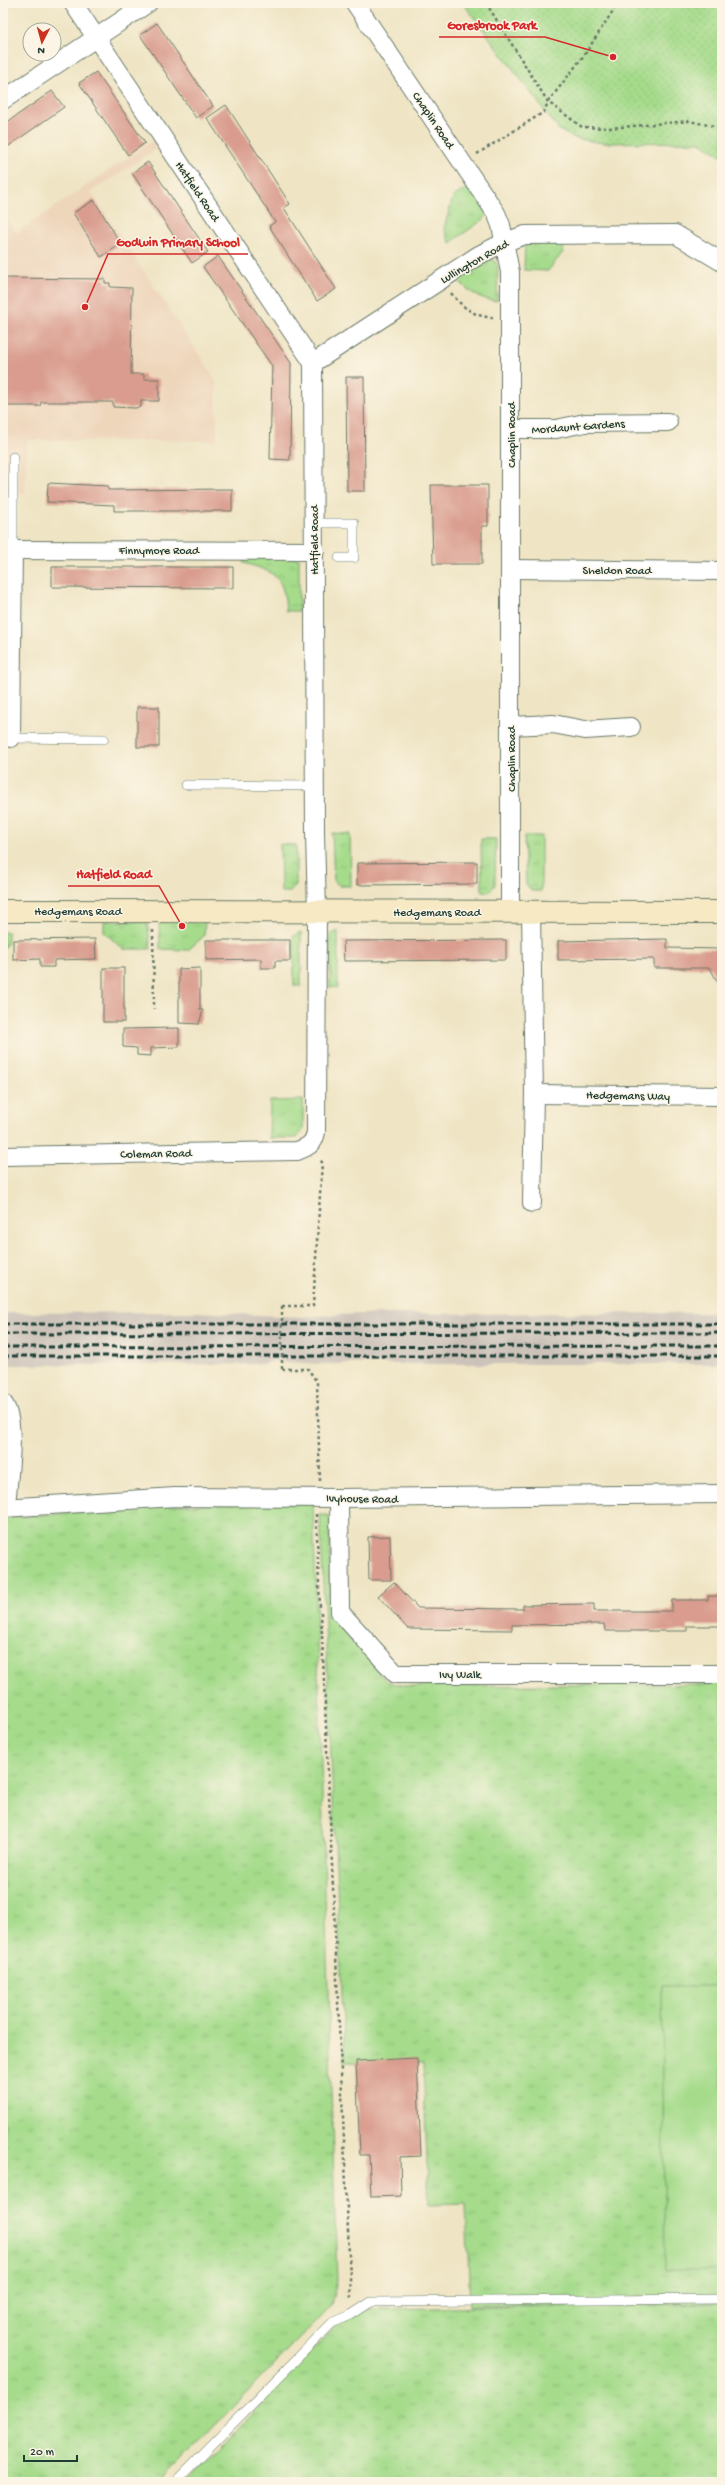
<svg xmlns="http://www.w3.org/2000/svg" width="725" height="2485" font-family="'Gochi Hand',sans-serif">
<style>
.built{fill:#eed6bb}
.railway{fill:#ccc2b9}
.grass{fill:url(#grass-tufts);stroke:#628c60}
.park{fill:url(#park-dots);stroke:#628c60}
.pitch{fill:#a5db8b;stroke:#628c60}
.building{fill:#d99c8e}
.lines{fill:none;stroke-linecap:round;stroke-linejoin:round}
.lane-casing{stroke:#687867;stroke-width:10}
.street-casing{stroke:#687867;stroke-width:20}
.secondary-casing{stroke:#687867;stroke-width:24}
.path{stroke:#687867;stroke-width:2.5;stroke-dasharray:3 3;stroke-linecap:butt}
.lane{stroke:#fff;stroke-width:9}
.street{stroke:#fff;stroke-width:18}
.secondary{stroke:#f6e9c3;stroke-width:22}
.rail{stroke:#1f3d34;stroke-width:3;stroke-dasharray:6 3;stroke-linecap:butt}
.path-bridge{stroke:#687867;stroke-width:2.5;stroke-dasharray:3 3;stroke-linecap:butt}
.labels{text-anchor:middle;stroke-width:3;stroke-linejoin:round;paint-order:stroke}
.street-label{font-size:12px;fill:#1f3d34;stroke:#fcf5e5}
.leader{fill:none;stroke:#d62828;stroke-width:1.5}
.callout-dot{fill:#d62828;stroke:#fcf5e5;stroke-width:1.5}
.callout-label{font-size:13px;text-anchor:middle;font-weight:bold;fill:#d62828;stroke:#fcf5e5;stroke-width:3;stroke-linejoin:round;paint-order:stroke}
</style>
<defs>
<pattern id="grass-tufts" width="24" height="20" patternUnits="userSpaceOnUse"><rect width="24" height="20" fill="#a5db8b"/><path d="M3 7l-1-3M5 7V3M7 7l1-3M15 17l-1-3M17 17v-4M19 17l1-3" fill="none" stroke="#8ebd79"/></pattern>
<pattern id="park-dots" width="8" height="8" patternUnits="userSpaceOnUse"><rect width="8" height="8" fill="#a5db8b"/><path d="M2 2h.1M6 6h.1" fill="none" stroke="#8ebd79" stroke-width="1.8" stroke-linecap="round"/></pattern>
</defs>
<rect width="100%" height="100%" fill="#fcf5e5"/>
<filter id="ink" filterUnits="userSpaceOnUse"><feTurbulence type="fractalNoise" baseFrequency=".025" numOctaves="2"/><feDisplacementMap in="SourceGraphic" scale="8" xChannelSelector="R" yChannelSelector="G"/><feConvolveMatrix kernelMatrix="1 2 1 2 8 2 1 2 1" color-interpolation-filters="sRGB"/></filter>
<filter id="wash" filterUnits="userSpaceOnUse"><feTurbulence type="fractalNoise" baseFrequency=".012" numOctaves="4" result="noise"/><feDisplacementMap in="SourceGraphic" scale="16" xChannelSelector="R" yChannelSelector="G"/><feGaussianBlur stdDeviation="0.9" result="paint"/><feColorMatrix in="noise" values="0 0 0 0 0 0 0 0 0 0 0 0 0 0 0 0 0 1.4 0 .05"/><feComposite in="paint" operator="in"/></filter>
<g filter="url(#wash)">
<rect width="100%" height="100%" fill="#efe5c5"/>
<path class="built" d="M154 140 159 147 91 192 216 380 217 441 27 440 25 493 3 494V213L16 233Z"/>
<path class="railway" d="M196 1312 301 1317 358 1314 722 1313V1364H320L273 1361 263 1364 3 1365V1313Z"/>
<g class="grass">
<path d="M471 186 487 214 484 219 450 243 444 229 453 197Z"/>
<path d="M564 238 563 252 548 271 524 270 525 241Z"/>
<path d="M492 258 498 266 497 301C478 299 469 292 457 279L487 259Z"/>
<path d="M244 553 299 558V611H286C284 577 276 572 244 563Z"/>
<path d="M332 833 350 834 351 886H340L334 881Z"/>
<path d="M524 836H541V891H532L526 884Z"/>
<path d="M481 839H496L495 885 489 892 482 891Z"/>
<path d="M280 844 296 845V886L290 892H281Z"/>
<path d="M167 920H205L204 936 188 950 160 949 159 924Z"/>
<path d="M104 921H147L151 949H123L104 932Z"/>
<path d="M338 931V988L330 987V935Z"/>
<path d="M3 932H8V943L3 948Z"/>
<path d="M301 932V986H294L293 936Z"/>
<path d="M303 1100V1130L297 1138H269L270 1101Z"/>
<path d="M313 1502 337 2281 331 2306 160 2482H3V1518L174 1505Z"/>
<path d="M320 1515H328L330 1520V1611L333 1619 387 1681 392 1683 408 1686 722 1684V2303L470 2306 466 2204 429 2205 423 2064 345 2062Z"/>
<path d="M722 2304V2482H188L341 2320 366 2309Z"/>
</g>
<path class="park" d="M463 3H722V156L700 142 604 143 577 139 559 130Z"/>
<path class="pitch" d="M662 1986H722V2270H665Z"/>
<g id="blocks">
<g class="building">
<path d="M157 23 213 106 196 118 140 35Z"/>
<path d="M96 72 145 143 128 155 79 83Z"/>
<path d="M52 91 64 107 3 150V125Z"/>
<path d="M226 105 290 204 284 208 336 289 317 301 269 226 275 222 207 118Z"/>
<path d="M148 162 208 252 192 263 132 173Z"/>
<path d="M94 200 121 244 101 257 73 213Z"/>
<path d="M218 256 291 363 290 460 270 459 272 366 203 267Z"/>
<path d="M3 278 105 279V283H110V287L132 288 131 374H144V379H159V401H141V407L135 408 113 407V402H41L40 406H3Z"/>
<path d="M346 377H364L365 491H347Z"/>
<path d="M48 483 108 486V490L232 489V511H114V505L47 502Z"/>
<path d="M431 485H488V526H482V564H433Z"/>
<path d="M52 567H233V588L52 587Z"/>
<rect x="137" y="707" width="22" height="40"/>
<path d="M477 862V884L357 885V863Z"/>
<path d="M95 939 96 959 54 960V967H40V959L13 960V940Z"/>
<path d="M667 939V948L722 949V990L710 968H654V959L558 960V941Z"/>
<path d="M206 940H290V961H275V968H261V959L206 960Z"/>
<path d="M506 940V960L344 961 343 941Z"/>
<rect x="103" y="968" width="21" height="54"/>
<path d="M200 968V1010H203L199 1024 179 1023V969Z"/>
<path d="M179 1028V1047L151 1048V1056L137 1055V1048L123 1047V1029Z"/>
<path d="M390 1536 391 1580H369L368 1537Z"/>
<path d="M394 1582 418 1608 523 1609V1605L594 1604V1611H672V1600H708V1596H722V1626H687V1631H605L604 1624 512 1625V1630L408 1629 378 1596Z"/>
<path d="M417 2058 421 2156 400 2157 401 2196 371 2197 369 2155H360L356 2061Z"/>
</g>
</g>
</g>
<g filter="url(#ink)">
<use href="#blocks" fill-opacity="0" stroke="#687867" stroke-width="1"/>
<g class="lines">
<defs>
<g id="lane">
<path d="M315 523H354V558H339"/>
<path d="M13 550V457"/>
<path d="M7 738 104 739"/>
<path d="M186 785 314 786"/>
<path d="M175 2482 332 2323 351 2315 371 2302 722 2299"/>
</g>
<g id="street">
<path d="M355 3 496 213 501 225 510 272V912"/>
<path d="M3 100 148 3"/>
<path d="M313 363 479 255 505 242 525 235 675 234 722 262"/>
<path d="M511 429H556L585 423 668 422"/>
<path d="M3 550 315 551"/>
<path d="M511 569 722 571"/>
<path d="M511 726 553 724 585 730 631 727"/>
<path d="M11 738 13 550"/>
<path d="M531 912 534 1094 532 1203"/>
<path d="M534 1094 722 1096"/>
<path d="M3 1156 297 1151C308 1147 314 1144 316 1132L317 912 315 833 313 363 73 3"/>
<path d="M3 1403C18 1422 7 1484 6 1508"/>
<path d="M339 1498 340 1612 396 1674H722"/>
<path d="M3 1508 175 1497 339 1498 722 1494"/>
</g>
<path id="secondary" d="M3 911 722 912"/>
</defs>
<use href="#lane" class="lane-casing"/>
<use href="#street" class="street-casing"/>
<use href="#secondary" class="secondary-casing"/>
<g class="path">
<path d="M486 3 548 102 582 127 610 128 689 121 722 128"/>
<path d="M477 154 544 112 548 102 585 54 618 3"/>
<path d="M451 293C463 308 474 316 493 318"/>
<path d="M153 930 154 1009"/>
<path d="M282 1306H313L322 1162 319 1160"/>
<path d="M282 1369H308L317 1382 320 1481"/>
<path d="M316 1514 320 1607"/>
<path d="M321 1612 351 2300"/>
</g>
<use href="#lane" class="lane"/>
<use href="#street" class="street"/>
<use href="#secondary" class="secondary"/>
<g class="rail">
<path d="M3 1324H722"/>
<path d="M3 1334 722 1333"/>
<path d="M3 1347 722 1346"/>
<path d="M3 1356H722"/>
</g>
<path class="path-bridge" d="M282 1369V1306"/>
</g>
</g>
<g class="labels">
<g class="street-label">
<text transform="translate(434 120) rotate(56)" y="4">Chaplin Road</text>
<text transform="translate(198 191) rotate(56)" y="4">Hatfield Road</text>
<text transform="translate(474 261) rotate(-30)" y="4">Lullington Road</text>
<text transform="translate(578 426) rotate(-4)" y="4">Mordaunt Gardens</text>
<text transform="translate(511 435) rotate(-90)" y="4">Chaplin Road</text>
<text transform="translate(314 540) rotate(-90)" y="4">Hatfield Road</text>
<text x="159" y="554">Finnymore Road</text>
<text x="617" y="574">Sheldon Road</text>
<text transform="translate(511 759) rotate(-90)" y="4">Chaplin Road</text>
<text x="78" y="915">Hedgemans Road</text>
<text x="437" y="916">Hedgemans Road</text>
<text transform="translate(628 1095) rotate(1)" y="4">Hedgemans Way</text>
<text transform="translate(156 1153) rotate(-1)" y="4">Coleman Road</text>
<text transform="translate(362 1498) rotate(1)" y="4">Ivyhouse Road</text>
<text x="460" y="1678">Ivy Walk</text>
</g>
</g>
<path class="leader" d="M613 57L545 37H439M85 307L108 254H248M182 926L159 886H68"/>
<g class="callout-dot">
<circle cx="613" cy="57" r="4"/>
<circle cx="85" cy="307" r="4"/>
<circle cx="182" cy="926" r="4"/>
</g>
<g class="callout-label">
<text x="492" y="29">Goresbrook Park</text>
<text x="178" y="246">Godwin Primary School</text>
<text x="114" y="878">Hatfield Road</text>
</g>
<rect width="725" height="2485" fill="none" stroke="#fcf5e5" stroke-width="16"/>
<g transform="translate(42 42) rotate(186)"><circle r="19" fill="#fcf5e5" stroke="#a4ab9e"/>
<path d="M0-3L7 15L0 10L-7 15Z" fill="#c8321e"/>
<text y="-6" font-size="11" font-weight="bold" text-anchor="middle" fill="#1f3d34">N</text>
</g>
<path d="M24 2455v6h53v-6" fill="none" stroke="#1f3d34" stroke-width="2"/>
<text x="30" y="2455" font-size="12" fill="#1f3d34" stroke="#fcf5e5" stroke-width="3" paint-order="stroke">20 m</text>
</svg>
